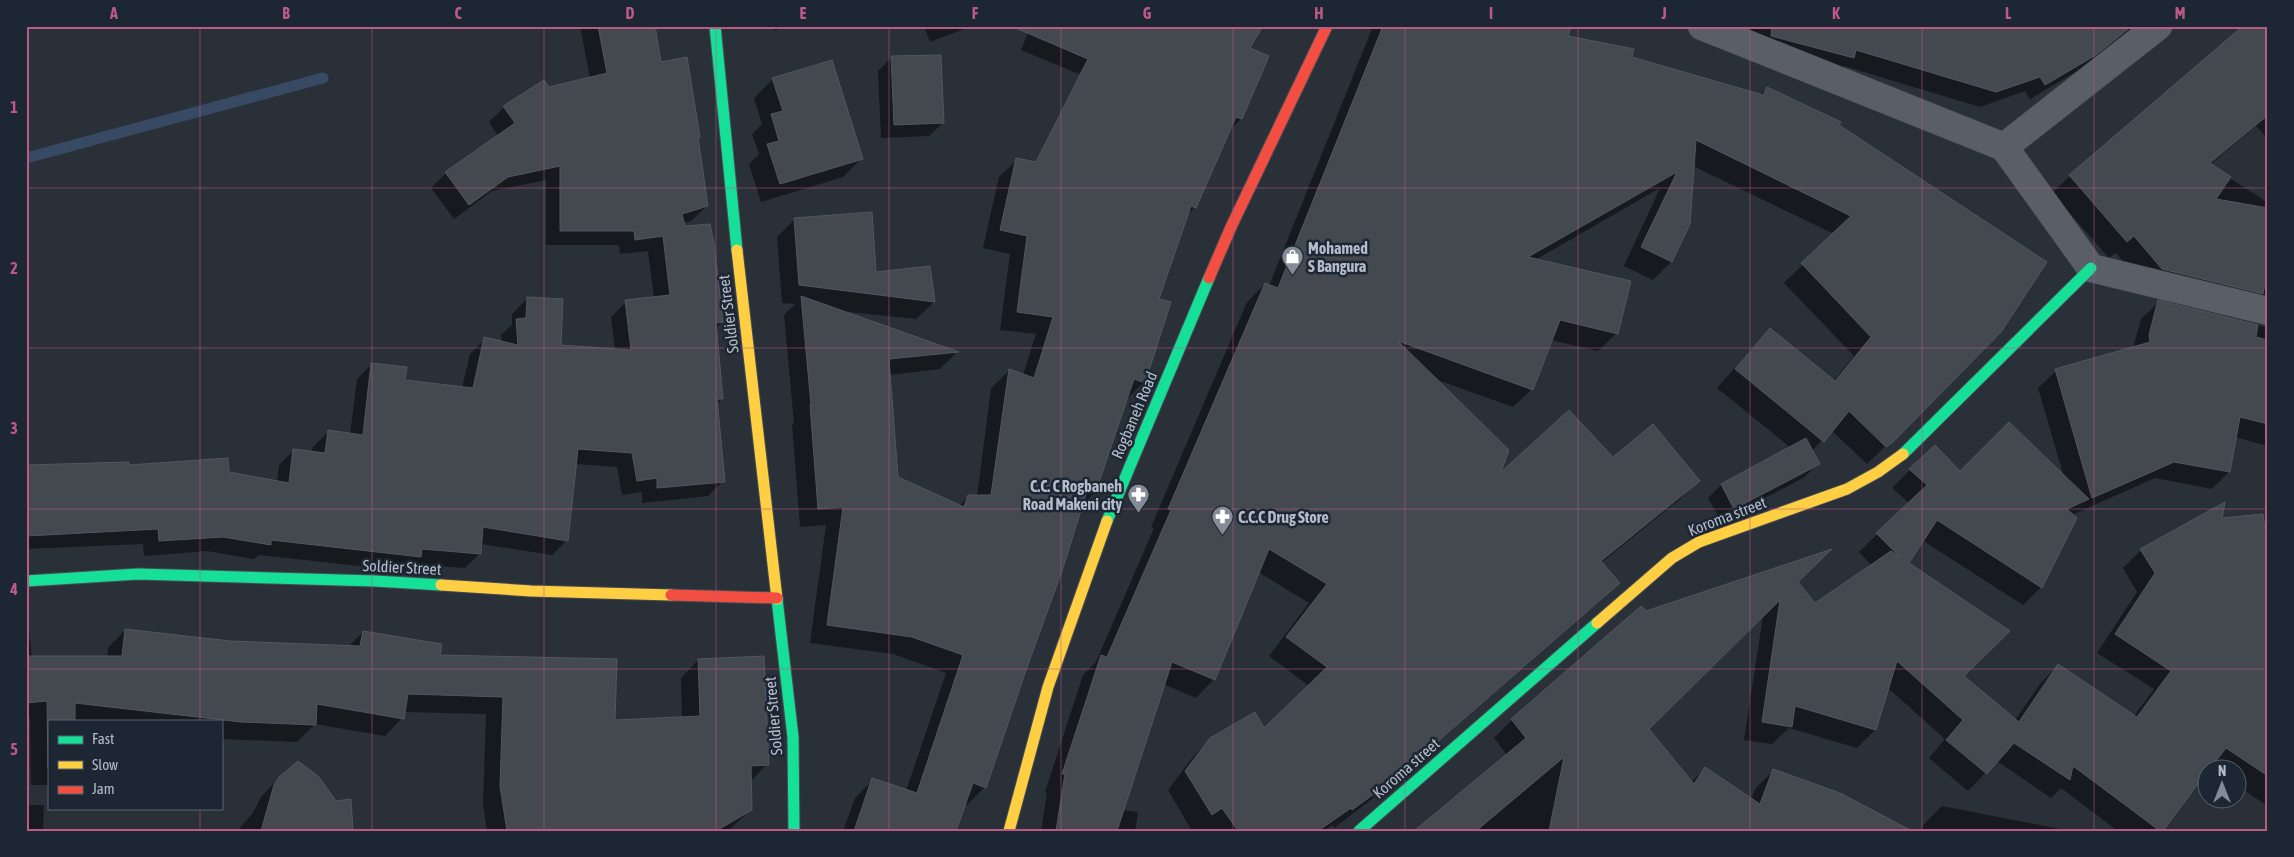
<svg xmlns="http://www.w3.org/2000/svg" width="2294" height="857" font-family="'Asap Condensed',sans-serif">
<style>
.shadow{fill:#0007}
.lines{fill:none;stroke-linecap:round;stroke-linejoin:round}
.stream{stroke:#384963;stroke-width:11}
.building{fill:#444950;stroke:#52575f}
.street-casing{stroke:#484c53;stroke-width:29}
.fast-casing{stroke:#484c53;stroke-width:13}
.slow-casing{stroke:#484c53;stroke-width:13}
.jam-casing{stroke:#484c53;stroke-width:13}
.street{stroke:#5a5e66;stroke-width:28}
.fast{stroke:#16e098;stroke-width:11}
.slow{stroke:#ffcf43;stroke-width:11}
.jam{stroke:#f24e42;stroke-width:11}
.grid{fill:none;stroke:#bc5a87;stroke-width:1;stroke-opacity:0.55}
.labels{text-anchor:middle;stroke-width:5;stroke-linejoin:round;paint-order:stroke}
.poi-label{font-size:16px;font-weight:bold;fill:#b4bcc9;stroke:#1d2633;text-anchor:start}
.street-label{font-size:16px;fill:#b4bcc9;stroke:#1d2633}
.neatline{fill:none;stroke:#bc5a87;stroke-width:2}
.grid-label{font-size:16px;text-anchor:middle;font-weight:bold;fill:#bc5a87}
</style>
<rect width="100%" height="100%" fill="#2a3038"/>
<g class="shadow">
<path d="M580 26H654L663 78 707 206 691 221 683 223 722 322 716 328 722 399 717 404 723 481 708 496 642 503V492L622 495 617 467 575 464 567 540 552 555 481 544 480 553 465 568 411 564 405 571 259 555 254 559 207 551 144 556 143 544 26 549V466L62 464V467L128 466 228 473 277 482 279 465 294 450 312 452 313 447 328 432 350 434 357 379 372 364 404 381 462 388 470 354 485 339 502 343 501 335 512 325V314L527 299 560 346 615 350 611 317 626 302 654 298 648 251 620 254 619 245H546V180L492 191 454 219 431 188 446 173 498 136 489 122 504 107 548 88 590 78Z"/>
<path d="M773 26H784L775 31Z"/>
<path d="M924 26H972L930 42Z"/>
<path d="M1031 26 1092 61 1079 74 1021 50Z"/>
<path d="M1373 26H1570L1566 36 1631 58 1760 95 1767 88 1838 126 1919 414 1867 464 1831 430 1812 451 1818 463 1805 477 1721 521 1708 498 1721 485 1791 448 1717 388 1770 329 1833 381 1854 356 1784 283 1834 234 1693 166 1671 262 1653 280 1624 266 1660 188 1535 260 1617 333 1598 351 1551 340 1532 389 1513 407 1435 379 1498 477 1613 459 1698 481 1680 499 1601 563 1618 583 1600 601 1376 796 1334 828 1332 825 1324 831H1192L1168 790 1192 758 1211 739 1264 730 1309 686 1269 656 1309 603 1258 572 1214 679 1196 698 1163 684 1123 810 1138 812 1135 831H1041L1047 793 1045 792 1083 675 1096 662 1154 528 1151 527 1247 302 1265 284 1269 286Z"/>
<path d="M1696 26H2137L2079 70 2030 99 2025 91 1980 107 1844 66 1838 73Z"/>
<path d="M2245 26H2268V135L2266 137 2256 126 2210 165 2268 203V446L2235 437 2229 472 2212 489 2155 478 2072 515 2041 587 2023 605 1922 540 1907 563 1963 676 2015 720 2040 684 2058 665 2134 716 2154 689 2097 653 2137 592 2123 568 2141 550 2221 519 2268 684V806L2236 785V770H2213L2210 767 2160 831H2118L2061 788 2051 798 1997 761 1968 791 1929 758 1945 739 1888 688 1875 730 1857 748 1789 728 1772 744 1744 740 1763 616 1647 729 1691 782 1705 769 1751 800 1755 789 1773 771 1909 831H1416L1507 755 1494 738 1512 720 1641 608 1646 613 1797 582 1815 604 1872 566 1859 552 1909 503 1892 488 1910 470 2064 477 2038 388 2056 371 2133 348 2141 319 2159 302 2266 327 2262 317 2144 286 2116 253 2109 258 2052 193 2070 176Z"/>
<path d="M1248 49 1267 57 1241 119 1228 131 1195 207 1186 216 1158 299 1144 382 1126 400 1094 493 1081 506 985 787 967 805 964 804 955 831H843L855 798 873 780 906 791 946 673 893 654 810 643 826 525 800 527 792 424 794 423 784 315 795 304 782 303 777 237 795 219 875 274 934 302 916 319 839 311 957 352 940 369 889 375 897 478 959 506 969 496H977L991 388 1009 371 1023 375 1036 334 1000 330 1010 254 983 248 999 177 1017 160 1035 163Z"/>
<path d="M891 58 943 123 929 136 881 138 878 71Z"/>
<path d="M773 79 862 158 843 177 761 202 749 164 759 154 752 134 762 124 754 98Z"/>
<path d="M125 630 230 642 348 647 363 632 439 656 614 721 682 718 681 678 698 660 767 764 750 782 751 810 728 831H487L483 804 486 714 403 712 402 718 385 736 315 724 297 742 221 739V721H49V785H31L30 718H26V632L29 631 32 657H107L108 648Z"/>
<path d="M279 778 352 831H237L253 813 261 797Z"/>
<path d="M26 805H44L43 831H26Z"/>
<path d="M1942 806 2060 829 2059 831H1922L1923 825Z"/>
</g>
<g class="lines">
<path class="stream" d="M26 158 323 78"/>
</g>
<g class="building">
<path d="M598 26H655L661 62 687 57 700 137H698L708 206 682 214 685 226 710 224 714 243 723 322 716 323 723 399H717L725 482 657 488V478L637 481 632 453 578 449 568 541 483 527 481 554 422 549 421 557 271 540V545L223 537 159 541 158 529 26 536V465L129 462V465L228 458 229 472 289 483 293 449 325 453 328 430 363 435 371 363 407 367 405 380 473 388 484 337 518 345 516 319 526 318 527 297 563 299 561 345 631 350 625 300 670 295 663 236 635 240 634 231H560V166L508 177 469 205 445 172 515 123 503 106 544 80 549 87 607 73Z"/>
<path d="M1011 26H1263L1250 48 1269 56 1242 119 1236 117 1196 208 1191 206 1159 299 1171 302 1145 383 1134 379 1095 494 1087 491 1063 568 1025 673 986 788 973 783 956 831H854L872 778 917 793 963 655 912 637 827 625 843 507 818 509 810 405H811L801 296 959 352 889 359 898 477 964 507 968 495H991L1009 369 1034 378 1053 317 1017 312 1027 236 1000 230 1016 158 1036 162 1088 59Z"/>
<path d="M1383 26H1571L1568 36 1634 49 1632 57 1763 95 1767 87 1841 122 1839 125 2047 262 2001 332 1893 442 1886 447 1849 411 1824 442 1735 369 1770 328 1835 381 1871 337 1801 263 1851 216 1696 140 1690 224 1672 262 1641 247 1677 172 1528 257 1631 281 1618 334 1560 320 1533 390 1398 341 1509 450 1501 472 1569 410 1613 457 1653 424 1700 481 1601 561 1620 583 1396 778 1352 810 1351 808 1318 831H1238L1222 808 1212 815 1185 771 1210 738 1255 712 1264 728 1327 667 1286 637 1327 584 1269 549 1215 680 1172 662 1117 831H1056L1065 774H1062L1101 655 1107 657 1171 510 1168 509 1265 283 1278 288Z"/>
<path d="M1772 26H2132L2096 55 2045 85 2040 77 1996 92 1856 50 1854 58 1771 36Z"/>
<path d="M2243 26H2268V115L2210 163 2231 177 2216 199 2268 208V269L2263 294 2162 269 2134 236 2127 242 2069 175Z"/>
<path d="M941 55 944 123 894 125 891 56Z"/>
<path d="M832 60 863 159 780 184 767 144 779 141 771 114 783 111 772 78Z"/>
<path d="M872 212 876 272 930 266 935 302 799 285 794 218Z"/>
<path d="M2158 300 2258 325 2256 337 2268 340V424L2240 417 2230 472 2174 462 2092 498 2055 369 2150 342 2149 335Z"/>
<path d="M2009 422 2089 499 2067 509 2077 518 2042 588 1937 520 1909 563 2010 631 1964 676 2019 722 2058 664 2137 717 2171 671 2115 634 2155 573 2140 549 2225 502 2222 518 2263 514 2268 550V776L2226 748 2209 770H2206V773L2163 831H2160L2073 766 2070 780 2014 743 1987 774 1946 740 1963 720 1897 661 1876 730 1795 706 1792 727 1762 722 1780 600 1649 729 1694 784 1705 767 1760 804 1773 769 1840 793 1912 831H1549L1564 757 1476 831H1414L1526 738 1511 719 1641 606 1646 611 1832 549 1798 582 1815 603 1891 551 1900 557 1876 533 1927 485 1909 469 1935 445 1960 471Z"/>
<path d="M1806 438 1820 464 1734 509 1721 484Z"/>
<path d="M125 629 230 641 360 646 363 631 442 644 440 655 617 659 615 720 700 716 698 659 764 656 769 765 751 766 752 810 716 831H507L500 786 503 697 408 694 404 719 317 704 316 725 241 722 75 703V721H49L48 768 47 701 26 703V656H122Z"/>
<path d="M298 761 319 777 336 801 351 799 353 831H261L274 785 279 777Z"/>
</g>
<g class="lines">
<defs>
<g id="street">
<path d="M1702 26 2004 147 2091 268 2268 311"/>
<path d="M2004 147 2158 26"/>
</g>
<g id="fast">
<path d="M715 26 737 250"/>
<path d="M1903 454 2091 268"/>
<path d="M1107 521 1209 278"/>
<path d="M26 581 138 574 375 581 441 585"/>
<path d="M777 599 793 737 794 831"/>
<path d="M1359 831 1597 623"/>
</g>
<g id="slow">
<path d="M737 250 777 599"/>
<path d="M441 585 531 591 671 595"/>
<path d="M1597 623 1672 558 1699 542 1847 489 1878 472 1903 454"/>
<path d="M1009 831 1048 687 1107 521"/>
</g>
<g id="jam">
<path d="M1209 278 1231 227 1327 26"/>
<path d="M671 595 777 598"/>
</g>
</defs>
<use href="#street" class="street-casing"/>
<use href="#fast" class="fast-casing"/>
<use href="#slow" class="slow-casing"/>
<use href="#jam" class="jam-casing"/>
<use href="#street" class="street"/>
<use href="#fast" class="fast"/>
<use href="#slow" class="slow"/>
<use href="#jam" class="jam"/>
</g>
<path class="grid" d="M200 26V721M372 26V831M544 26V831M716 26V831M889 26V831M1061 26V831M1233 26V831M1405 26V831M1578 26V831M1750 26V831M1922 26V831M2094 26V831M26 188H2268M26 348H2268M26 509H2268M26 669H2268M200 808V831"/>
<defs>
<symbol id="shop-pin" viewBox="-11 -11 22 30"><path d="M0 17L-7.5 6A9.5 9.5 0 1 1 7.5 6Z" fill="#848b96" stroke="#1d2633"/><path d="M-5-2.5h2.3a2.7 3.5 0 0 1 5.4 0H5L5.5 6h-11ZM-1.5-2.5h3a1.5 2.3 0 0 0-3 0Z" fill="#fff"/></symbol>
<symbol id="pharmacy-pin" viewBox="-11 -11 22 30"><path d="M0 17L-7.5 6A9.5 9.5 0 1 1 7.5 6Z" fill="#848b96" stroke="#1d2633"/><path d="M-2-6h4v4h4v4h-4v4h-4v-4h-4v-4h4Z" fill="#fff"/></symbol>
</defs>
<g fill-rule="evenodd">
<use href="#shop-pin" x="1280" y="244" width="25" height="34"/>
<use href="#pharmacy-pin" x="1126" y="482" width="25" height="34"/>
<use href="#pharmacy-pin" x="1210" y="504" width="25" height="34"/>
</g>
<g class="labels">
<g class="poi-label">
<text x="1308" y="254">Mohamed<tspan x="1308" dy="18">S Bangura</tspan></text>
<text x="1122" y="492" text-anchor="end">C.C. C Rogbaneh<tspan x="1122" dy="18">Road Makeni city</tspan></text>
<text x="1238" y="523">C.C.C Drug Store</text>
</g>
<g class="street-label">
<text transform="translate(728 314) rotate(-97)" y="6">Soldier Street</text>
<text transform="translate(1134 415) rotate(-67)" y="6">Rogbaneh Road</text>
<text transform="translate(1727 516) rotate(-21)" y="6">Koroma street</text>
<text transform="translate(402 567) rotate(3)" y="6">Soldier Street</text>
<text transform="translate(773 716) rotate(-95)" y="6">Soldier Street</text>
<text transform="translate(1406 768) rotate(-41)" y="6">Koroma street</text>
</g>
</g>
<rect width="2294" height="857" fill="none" stroke="#1d2633" stroke-width="55"/>
<rect x="48" y="720" width="175" height="90" fill="#1d2633" stroke="#59626f"/>
<rect x="58" y="736" width="25" height="8" fill="#16e098" stroke="#59626f"/>
<text x="92" y="744" font-size="15" fill="#b4bcc9">Fast</text>
<rect x="58" y="761" width="25" height="8" fill="#ffcf43" stroke="#59626f"/>
<text x="92" y="770" font-size="15" fill="#b4bcc9">Slow</text>
<rect x="58" y="786" width="25" height="8" fill="#f24e42" stroke="#59626f"/>
<text x="92" y="794" font-size="15" fill="#b4bcc9">Jam</text>
<g transform="translate(2222 784)"><circle r="24" fill="#1d2633" stroke="#59626f"/>
<path d="M0-4L9 19L0 12L-9 19Z" fill="#848b96"/>
<text y="-8" font-size="14" font-weight="bold" text-anchor="middle" fill="#b4bcc9">N</text>
</g>
<rect x="28" y="28" width="2238" height="802" class="neatline"/>
<g class="grid-label">
<text x="114" y="19">A</text>
<text x="286" y="19">B</text>
<text x="458" y="19">C</text>
<text x="630" y="19">D</text>
<text x="803" y="19">E</text>
<text x="975" y="19">F</text>
<text x="1147" y="19">G</text>
<text x="1319" y="19">H</text>
<text x="1491" y="19">I</text>
<text x="1664" y="19">J</text>
<text x="1836" y="19">K</text>
<text x="2008" y="19">L</text>
<text x="2180" y="19">M</text>
<text x="14" y="113">1</text>
<text x="14" y="274">2</text>
<text x="14" y="434">3</text>
<text x="14" y="595">4</text>
<text x="14" y="755">5</text>
</g>
</svg>
